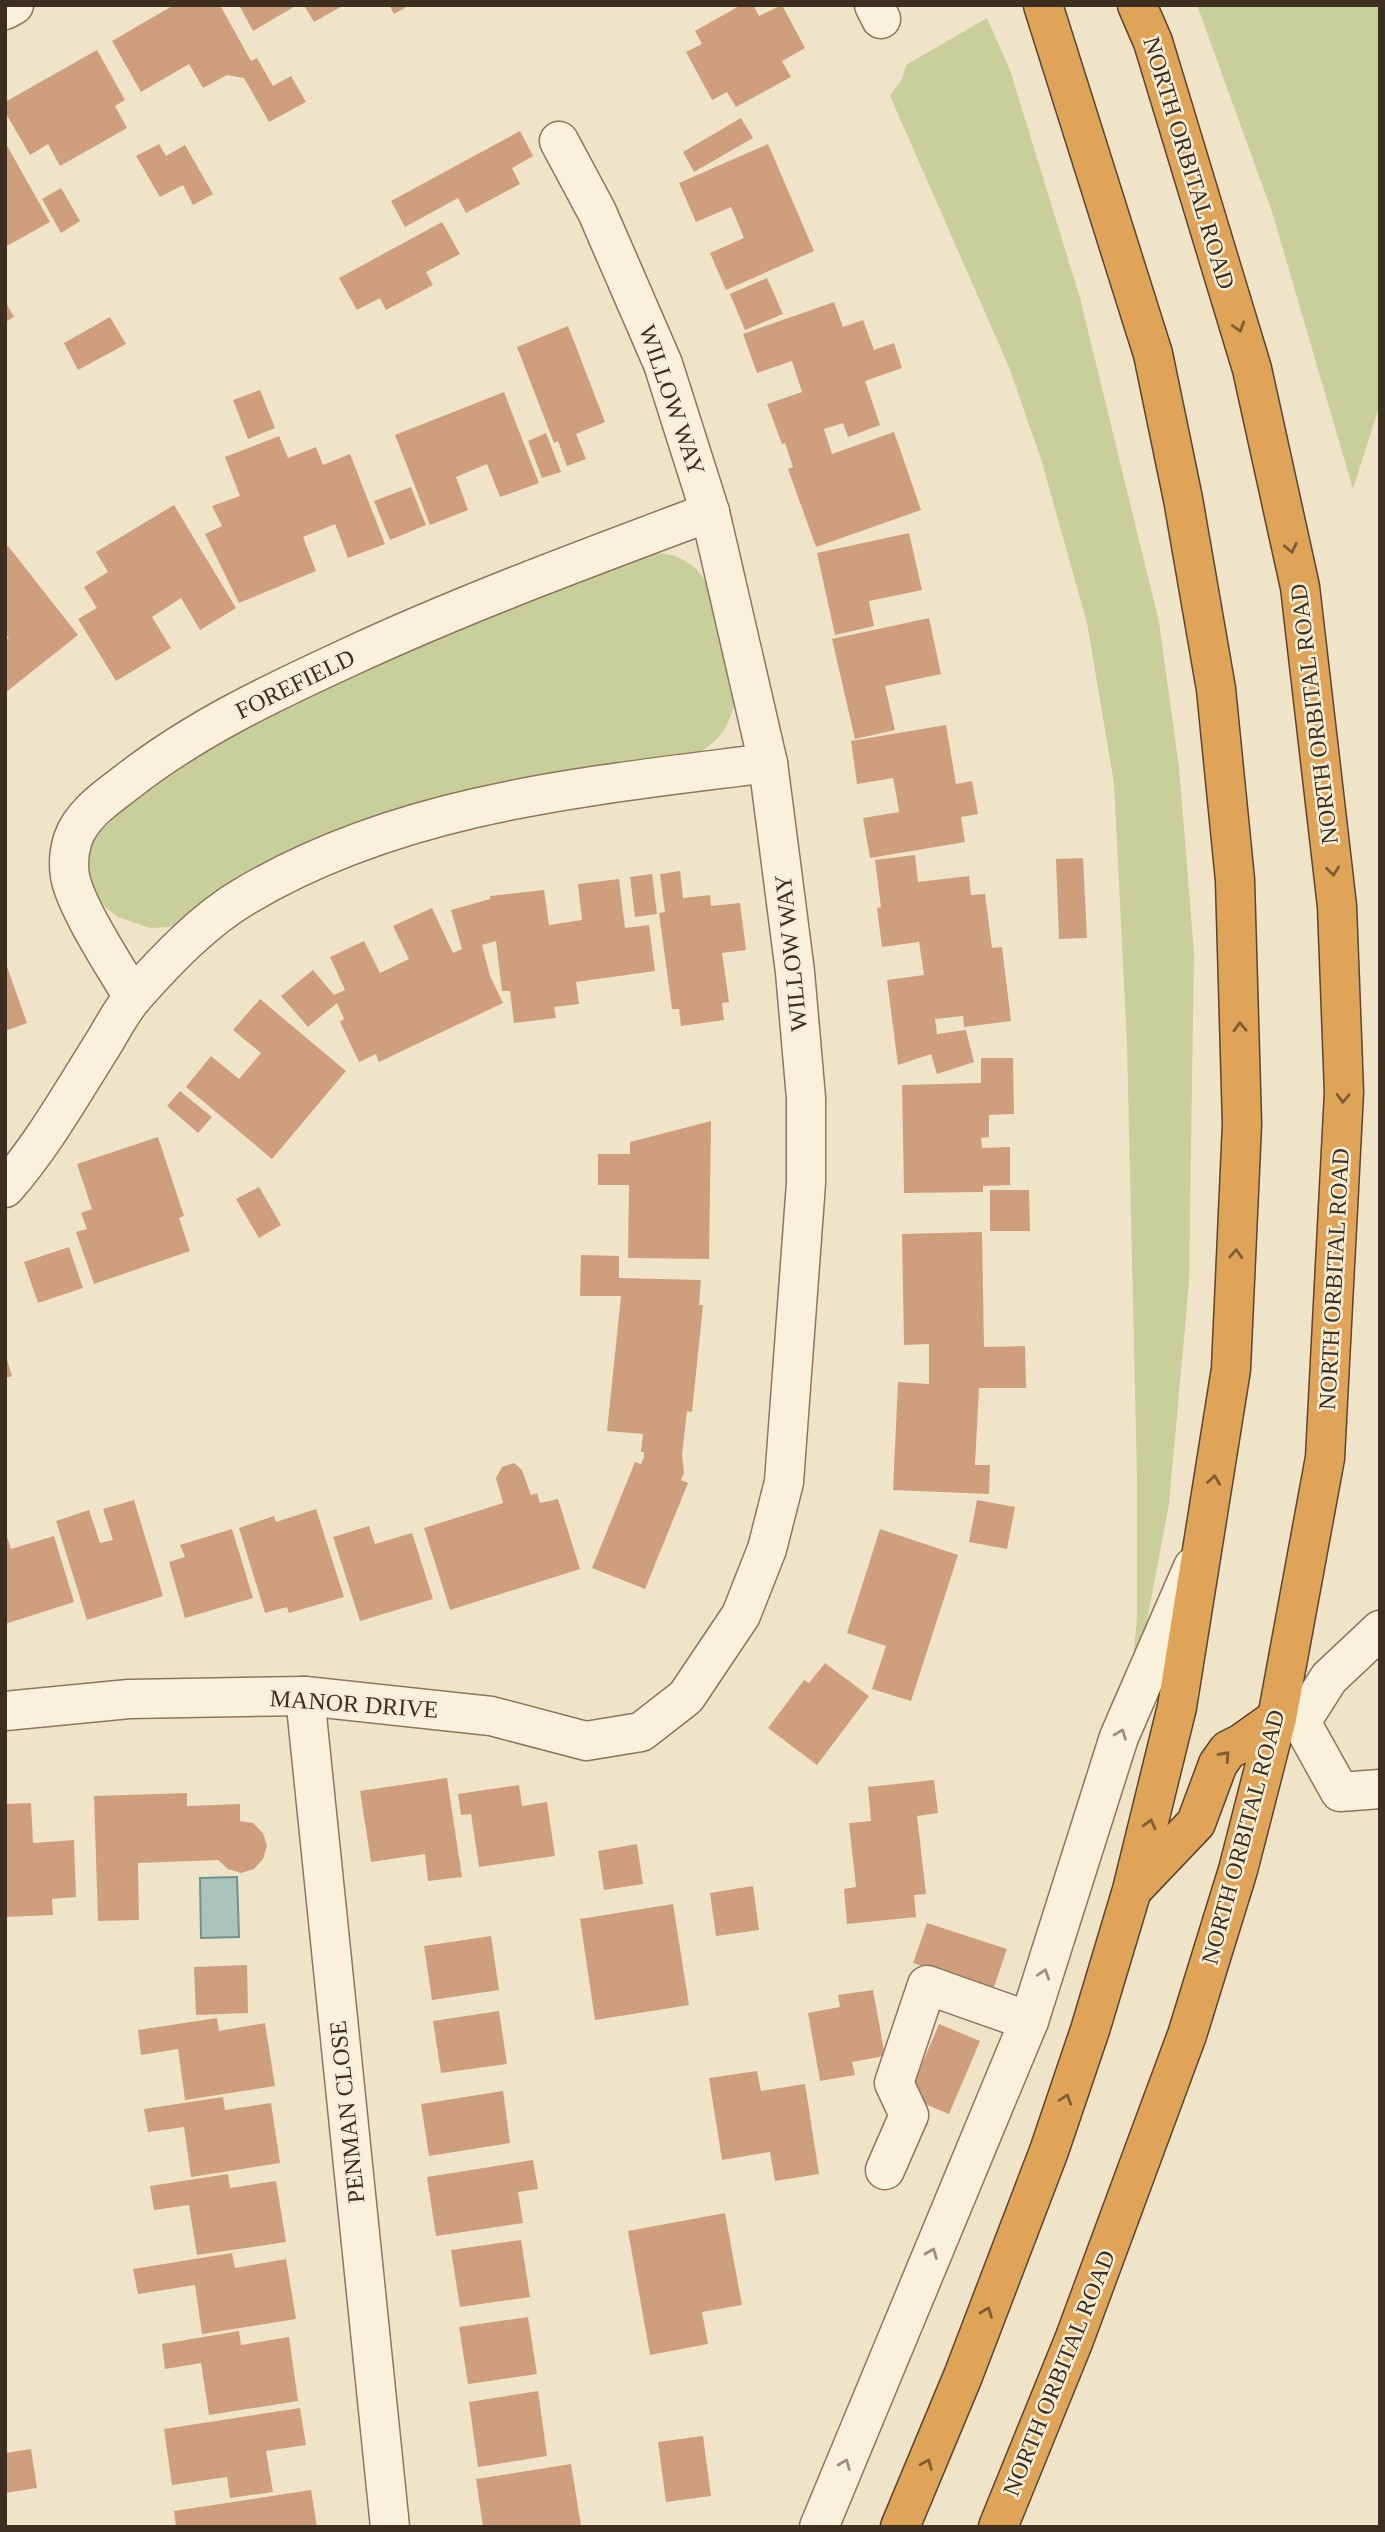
<svg xmlns="http://www.w3.org/2000/svg" width="1385" height="2532" font-family="Georgia,serif">
<style>
.green{fill:#c9cf9b}
.water{fill:#a9c4bc;stroke:#6f938a;stroke-width:2}
.building{fill:#cf9f7d}
.lines{fill:none;stroke-linecap:round;stroke-linejoin:round}
.minor-casing{stroke:#8d765c;stroke-width:41}
.highway-casing{stroke:#5b4430;stroke-width:41}
.minor{stroke:#faf1dc;stroke-width:38}
.highway{stroke:#e0a458;stroke-width:38}
.oneway{stroke:#7e5d36}
.oneway2{stroke:#9c907e}
.labels{text-anchor:middle;stroke-width:5;stroke-linejoin:round;paint-order:stroke}
.street-label{font-size:24px;fill:#3d2e20;stroke:#f7eed8}
</style>
<rect width="100%" height="100%" fill="#f0e4c8"/>
<g class="green">
<path d="M1197 5H1380V404L1353 489 1272 212Z"/>
<path d="M987 18 1010 70 1080 298 1159 622 1179 767 1194 953 1189 1283 1169 1504 1138 1669 1130 1692 1137 1617V1478L1127 1045 1114 783 1087 623 1041 459 1009 367 890 96 902 79 906 65Z"/>
<path d="M651 553C682 553 698 565 712 592L735 701C729 730 715 747 687 758L511 781 440 799 169 927 150 928 118 917 105 907 97 895 88 868 87 855 96 836 149 785 189 759 262 720 437 632Z"/>
</g>
<path class="water" d="M237 1877 239 1937 201 1938 200 1878Z"/>
<g class="building">
<path d="M174 5H220L251 61 257 58 273 86 291 76 306 102 269 122 244 78 227 75 203 88 189 64 141 92 112 41Z"/>
<path d="M239 5H297L253 31Z"/>
<path d="M304 5H344L314 22Z"/>
<path d="M389 5H410L394 14Z"/>
<path d="M741 5H753L759 16 782 5 805 48 782 61 791 77 736 107 727 92 712 100 686 52 702 44 695 31Z"/>
<path d="M97 50 125 100 115 106 127 128 60 166 48 144 30 155 5 112V102Z"/>
<path d="M741 118 753 138 694 172 683 152Z"/>
<path d="M520 131 533 156 512 168 520 184 466 213 458 198 405 227 391 201Z"/>
<path d="M5 142 50 222 5 247Z"/>
<path d="M159 144 166 156 185 145 213 194 193 205 183 185 160 197 136 156Z"/>
<path d="M768 144 814 251 726 290 710 253 744 238 737 221 731 207 696 222 679 183Z"/>
<path d="M61 188 80 221 61 233 42 199Z"/>
<path d="M442 222 460 254 426 272 433 285 386 310 380 298 357 310 339 278Z"/>
<path d="M767 278 783 314 745 330 730 294Z"/>
<path d="M5 301 14 317 5 322Z"/>
<path d="M834 302 843 327 863 320 874 350 894 343 902 368 865 381 880 425 848 437 843 423 824 429 832 454 894 432 921 510 816 547 788 469 793 467 785 443 782 444 767 404 802 392 792 361 757 373 743 334Z"/>
<path d="M110 317 126 344 78 370 64 343Z"/>
<path d="M568 326 605 422 576 434 586 459 567 466 558 441 554 443 517 347Z"/>
<path d="M260 390 275 428 248 439 233 400Z"/>
<path d="M504 392 539 483 500 497 487 464 456 477 468 510 430 525 395 435Z"/>
<path d="M546 433 561 472 542 478 528 441Z"/>
<path d="M279 436 288 458 316 447 323 465 350 454 385 544 348 558 335 524 303 537 316 571 239 603 205 534 222 526 212 506 240 496 225 457Z"/>
<path d="M411 487 426 525 390 540 374 501Z"/>
<path d="M174 505 236 608 200 630 181 598 152 617 171 648 116 681 78 619 97 608 84 587 108 572 96 552Z"/>
<path d="M909 533 922 590 869 601 874 626 835 635 817 553Z"/>
<path d="M8 546 78 635 5 693V640L9 638 5 634V548Z"/>
<path d="M929 618 941 674 885 686 895 730 855 739 832 639Z"/>
<path d="M946 725 956 784 972 781 978 814 961 817 965 842 870 858 863 818 899 812 896 793 893 778 857 784 851 741Z"/>
<path d="M915 855 918 882 969 876 971 895 985 894 992 948 1002 947 1011 1021 964 1027 963 1016 935 1019 937 1034 966 1030 974 1062 937 1074 931 1054 898 1065 887 980 924 975 919 942 882 947 877 908 881 907 875 860Z"/>
<path d="M1083 858 1087 938 1059 939 1056 859Z"/>
<path d="M680 871 683 898 710 895 711 906 740 903 746 950 722 953 729 1002 722 1003 724 1020 681 1026 679 1009H672L659 913 665 912 660 874Z"/>
<path d="M652 874 657 914 635 917 630 877Z"/>
<path d="M619 879 625 928 649 925 655 971 576 982 579 1004 554 1007 556 1018 514 1023 510 991H502L496 941 482 945 490 976 503 1003 379 1062 376 1054 359 1062 340 1022 344 1019 337 1003 308 1027 281 996 313 970 334 995 345 990 330 957 364 941 380 973 409 959 393 926 432 908 453 953 462 949 451 910 490 899V896L544 890 549 925 582 920 578 884Z"/>
<path d="M6 964 27 1023 5 1031V965Z"/>
<path d="M260 999 346 1071 272 1159 186 1087 211 1056 239 1079 261 1053 233 1030Z"/>
<path d="M981 1058H1013L1014 1114 989 1115V1137L981 1138 982 1148 1010 1147V1185L983 1186V1192L904 1193 902 1085 981 1083Z"/>
<path d="M180 1091 212 1117 198 1133 167 1106Z"/>
<path d="M711 1121 709 1259 628 1258 629 1185H598V1154H630V1142Z"/>
<path d="M158 1137 184 1216 179 1218 190 1251 94 1284 76 1232 87 1229 81 1213 92 1209 77 1164Z"/>
<path d="M259 1187 281 1225 259 1238 236 1199Z"/>
<path d="M990 1190H1029L1030 1231H990Z"/>
<path d="M982 1232 984 1347 1025 1346 1026 1388H979L975 1465H990L989 1494 893 1490 898 1382 929 1384V1344L904 1345 902 1234Z"/>
<path d="M69 1247 83 1288 38 1303 24 1262Z"/>
<path d="M581 1255 619 1256V1278L701 1280 699 1305H703L692 1412 687 1411 682 1455 684 1473 681 1480 688 1483 645 1589 592 1568 635 1462 641 1464 644 1457V1452H641L643 1434 607 1431 621 1296H580Z"/>
<path d="M5 1353 12 1376 5 1378Z"/>
<path d="M514 1463 522 1470 531 1495 537 1493 540 1503 558 1499 580 1569 450 1610 424 1528 503 1503 496 1478 502 1467Z"/>
<path d="M134 1500 163 1596 87 1620 56 1521 89 1510 100 1543 113 1540 103 1509Z"/>
<path d="M977 1500 1015 1507 1007 1549 969 1542Z"/>
<path d="M316 1509 344 1597 289 1613 287 1607 265 1613 239 1528 274 1516 276 1522Z"/>
<path d="M369 1526 375 1544 412 1533 433 1599 360 1621 333 1537Z"/>
<path d="M232 1529 253 1598 185 1618 169 1562 185 1557 180 1545Z"/>
<path d="M880 1529 958 1555 911 1701 872 1689 886 1646 847 1633Z"/>
<path d="M5 1531 11 1549 54 1536 74 1602 5 1624Z"/>
<path d="M825 1663 869 1696 817 1765 768 1728 804 1680 809 1683Z"/>
<path d="M447 1778 462 1877 428 1881 425 1854 371 1862 360 1791Z"/>
<path d="M934 1780 938 1813 917 1816 926 1894 914 1895 916 1917 847 1924 844 1889 856 1887 849 1823 871 1821 868 1787Z"/>
<path d="M519 1785 522 1806 547 1802 555 1856 479 1867 471 1814 461 1815 458 1794Z"/>
<path d="M187 1793V1806L240 1804V1821L253 1823 263 1833 267 1846 263 1859 254 1869 241 1873 228 1869 218 1860 138 1863 139 1920 98 1921 94 1796Z"/>
<path d="M31 1803 33 1843 74 1840 76 1897 52 1899 53 1915 5 1917V1804Z"/>
<path d="M637 1844 643 1884 604 1890 598 1851Z"/>
<path d="M753 1886 759 1930 716 1936 710 1893Z"/>
<path d="M673 1904 689 2005 595 2020 580 1919Z"/>
<path d="M927 1923 1007 1949 993 1990 913 1963Z"/>
<path d="M491 1936 499 1990 432 2000 424 1946Z"/>
<path d="M247 1965 248 2013 196 2015 194 1967Z"/>
<path d="M873 1990 885 2056 852 2062 855 2075 820 2081 808 2013 840 2007 838 1995Z"/>
<path d="M499 2011 507 2064 441 2073 433 2021Z"/>
<path d="M217 2018 219 2031 265 2023 275 2086 185 2100 178 2049 141 2055 138 2030Z"/>
<path d="M939 2024 980 2041 949 2114 908 2097Z"/>
<path d="M757 2071 761 2091 805 2084 819 2174 775 2181 770 2152 722 2160 709 2078Z"/>
<path d="M503 2091 510 2143 429 2156 421 2104Z"/>
<path d="M223 2097 225 2110 271 2103 280 2163 191 2177 184 2127 148 2132 144 2109Z"/>
<path d="M533 2160 538 2189 518 2192 523 2223 436 2236 427 2177Z"/>
<path d="M228 2174 230 2188 276 2181 286 2242 197 2255 189 2205 154 2210 150 2186Z"/>
<path d="M725 2213 742 2305 702 2312 708 2344 650 2355 628 2231Z"/>
<path d="M521 2240 530 2297 460 2307 451 2250Z"/>
<path d="M232 2253 235 2268 286 2259 296 2319 202 2334 195 2285 138 2294 133 2269Z"/>
<path d="M528 2317 537 2374 468 2384 459 2327Z"/>
<path d="M239 2331 241 2345 289 2337 298 2401 209 2415 201 2363 165 2369 162 2344Z"/>
<path d="M538 2391 547 2456 478 2467 469 2402Z"/>
<path d="M300 2408 306 2445 266 2451 273 2492 230 2498 227 2477 172 2485 164 2429Z"/>
<path d="M703 2436 711 2496 666 2502 658 2442Z"/>
<path d="M31 2449 37 2488 5 2493V2453Z"/>
<path d="M571 2464 581 2526 483 2527 476 2479Z"/>
<path d="M311 2490 317 2527H176L174 2511Z"/>
</g>
<g class="lines">
<defs>
<g id="minor">
<path d="M874 5 881 19"/>
<path d="M5 10 14 5"/>
<path d="M133 997C116 968 75 906 70 876 68 863 69 851 73 839 81 815 107 797 127 782 193 730 271 693 347 658 465 603 588 558 710 512"/>
<path d="M5 1188C43 1145 72 1093 103 1044 113 1028 122 1009 135 995 166 960 204 920 245 896 403 802 589 786 768 763"/>
<path d="M305 1696 390 2527"/>
<path d="M5 1711 129 1699 305 1696 491 1716 586 1741 641 1732 686 1697 741 1615 767 1549 784 1482 806 1183V1098L795 972 768 763 710 512 663 364 597 212 559 141"/>
<path d="M1277 1718 1301 1722 1340 1792 1380 1789"/>
<path d="M1301 1722 1329 1678 1380 1630"/>
<path d="M885 2170 909 2115 894 2083 927 1985 1029 2021"/>
<path d="M819 2527 1029 2021 1119 1737 1193 1567"/>
</g>
<g id="highway">
<path d="M1136 1886 1196 1823 1218 1764 1228 1750 1242 1743 1277 1718"/>
<path d="M900 2527 963 2376 1049 2151 1090 2030 1132 1890 1177 1707 1231 1369 1242 1124 1235 880 1216 689 1183 499 1153 354 1043 5"/>
<path d="M998 2527 1074 2340 1187 2035 1238 1870 1277 1718 1325 1458 1344 1092 1337 906 1300 587 1252 369 1153 42 1137 5"/>
</g>
</defs>
<use href="#minor" class="minor-casing"/>
<use href="#highway" class="highway-casing"/>
<use href="#minor" class="minor"/>
<use href="#highway" class="highway"/>
</g>
<defs><path id="oneway-chevron" d="M-2-3.5L2.5 0L-2 3.5" fill="none" stroke-width="1.6" stroke-linecap="round" stroke-linejoin="round" transform="scale(1.75)"/></defs>
<g class="oneway">
<use href="#oneway-chevron" transform="translate(1239 327) rotate(73)"/>
<use href="#oneway-chevron" transform="translate(1291 548) rotate(78)"/>
<use href="#oneway-chevron" transform="translate(1333 871) rotate(83)"/>
<use href="#oneway-chevron" transform="translate(1240 1027) rotate(-92)"/>
<use href="#oneway-chevron" transform="translate(1343 1098) rotate(92)"/>
<use href="#oneway-chevron" transform="translate(1236 1254) rotate(-87)"/>
<use href="#oneway-chevron" transform="translate(1214 1480) rotate(-82)"/>
<use href="#oneway-chevron" transform="translate(1225 1756) rotate(-48)"/>
<use href="#oneway-chevron" transform="translate(1150 1824) rotate(-75)"/>
<use href="#oneway-chevron" transform="translate(1066 2099) rotate(-71)"/>
<use href="#oneway-chevron" transform="translate(987 2312) rotate(-69)"/>
<use href="#oneway-chevron" transform="translate(927 2464) rotate(-67)"/>
</g>
<g class="oneway2">
<use href="#oneway-chevron" transform="translate(1121 1734) rotate(-69)"/>
<use href="#oneway-chevron" transform="translate(1044 1974) rotate(-72)"/>
<use href="#oneway-chevron" transform="translate(932 2253) rotate(-68)"/>
<use href="#oneway-chevron" transform="translate(845 2464) rotate(-68)"/>
</g>
<g class="labels">
<g class="street-label">
<text transform="translate(1189 163) rotate(73)" y="8">NORTH ORBITAL ROAD</text>
<text transform="translate(672 400) rotate(71)" y="8">WILLOW WAY</text>
<text transform="translate(295 684) rotate(-26)" y="8">FOREFIELD</text>
<text transform="translate(1314 714) rotate(-97)" y="8">NORTH ORBITAL ROAD</text>
<text transform="translate(791 953) rotate(-96)" y="8">WILLOW WAY</text>
<text transform="translate(1334 1279) rotate(-87)" y="8">NORTH ORBITAL ROAD</text>
<text transform="translate(354 1704) rotate(4)" y="8">MANOR DRIVE</text>
<text transform="translate(1243 1837) rotate(-75)" y="8">NORTH ORBITAL ROAD</text>
<text transform="translate(347 2112) rotate(-96)" y="8">PENMAN CLOSE</text>
<text transform="translate(1059 2373) rotate(-68)" y="8">NORTH ORBITAL ROAD</text>
</g>
</g>
<rect width="1385" height="2532" fill="none" stroke="#3d2e20" stroke-width="14"/>
</svg>
